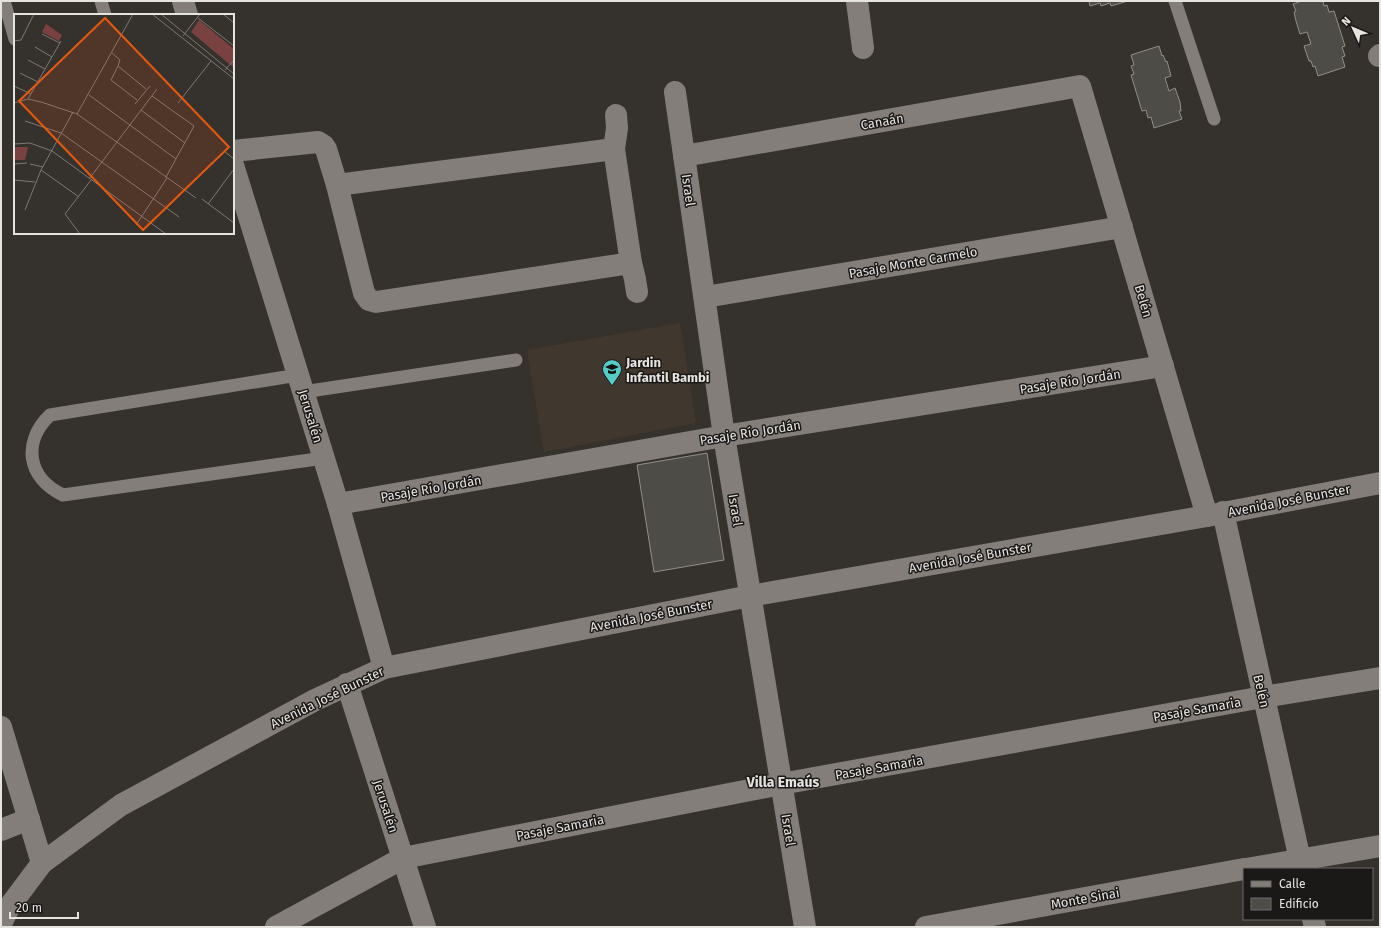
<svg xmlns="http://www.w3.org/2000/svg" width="1381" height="928" font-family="'Fira Sans',sans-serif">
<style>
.built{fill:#40382e}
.building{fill:#4e4c46;stroke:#918f88}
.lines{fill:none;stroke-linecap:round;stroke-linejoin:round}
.service{stroke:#837e79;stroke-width:13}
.minor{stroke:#837e79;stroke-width:22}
.tertiary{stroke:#837e79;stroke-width:22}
.labels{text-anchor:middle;stroke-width:3;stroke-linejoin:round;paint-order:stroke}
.street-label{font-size:13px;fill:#e6e4e1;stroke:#1b1917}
.poi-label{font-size:13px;font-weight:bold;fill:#e6e4e1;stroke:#1b1917;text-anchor:start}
.neighbourhood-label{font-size:14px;font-weight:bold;fill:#e6e4e1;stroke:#1b1917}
.inset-road{fill:none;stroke:#7c7975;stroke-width:1}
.view{fill:#e8590c;fill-opacity:0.15;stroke:#e8590c;stroke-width:2}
.inset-edge{fill:none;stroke:#e6e4e1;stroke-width:2}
</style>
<rect width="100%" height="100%" fill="#35312d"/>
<path class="built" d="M680 323 696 423 544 452 527 350Z"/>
<g class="building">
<path d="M1089 1H1128L1111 6 1110 3 1101 6 1100 3 1090 6Z"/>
<path d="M1302 1H1323L1324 6 1327 5 1329 12 1334 11 1345 46 1342 47 1345 56 1342 57 1345 67 1318 76 1315 66 1313 67 1311 61H1309L1304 46 1311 44 1307 32 1300 34 1296 21 1294 12 1296 11 1293 4Z"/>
<path d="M1159 46 1162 56 1163 55 1166 62 1167 61 1171 76 1165 78 1169 91 1175 88 1180 102 1181 111H1179L1182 119 1154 128 1151 117 1148 118 1146 110 1142 111 1131 75 1134 74 1131 66 1134 65 1131 55Z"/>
<path d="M707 453 724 560 654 572 637 465Z"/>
</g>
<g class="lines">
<g class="service">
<path d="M4 1 15 39"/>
<path d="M101 1 105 15"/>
<path d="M1175 1 1214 119"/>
<path d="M298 375 50 415C22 442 27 478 63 495L324 458"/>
<path d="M303 392 516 360"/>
</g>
<g class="minor">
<path d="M857 1 863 48"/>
<path d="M1379 56 1380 55"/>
<path d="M675 92 724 436 805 927"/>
<path d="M616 115 617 128 614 149 631 263 635 279 637 292"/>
<path d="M614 149 337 185 364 293 369 300 376 302 631 263"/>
<path d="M233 151 318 142 324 146 326 149 337 185"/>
<path d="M684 156 1080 86 1207 516"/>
<path d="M705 297 1122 227"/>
<path d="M338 504 724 436 1163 366"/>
<path d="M1223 512 1302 869"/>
<path d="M384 668 750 596 1207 516 1380 483"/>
<path d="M347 684 425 927"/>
<path d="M1 727 42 863"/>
<path d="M1 830 29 819"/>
<path d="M1246 869 1380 846"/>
<path d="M1313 919 1315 927"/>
<path d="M276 927 403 858 781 784 1263 697 1380 678"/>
<path d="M926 927 1244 869"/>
</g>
<g class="tertiary">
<path d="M183 1 187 15"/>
<path d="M1 924 9 907 42 863 121 805 315 700 384 668 338 504 233 165"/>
</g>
</g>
<defs>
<symbol id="school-pin" viewBox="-11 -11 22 30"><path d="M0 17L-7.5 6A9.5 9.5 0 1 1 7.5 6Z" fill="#55cdc6" stroke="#1b1917"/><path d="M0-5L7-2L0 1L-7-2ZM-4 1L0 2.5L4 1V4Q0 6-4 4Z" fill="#111"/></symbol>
</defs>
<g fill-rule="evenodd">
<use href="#school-pin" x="601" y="358" width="22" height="30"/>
</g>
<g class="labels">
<g class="street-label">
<text transform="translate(882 121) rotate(-10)" y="5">Canaán</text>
<text transform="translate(689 190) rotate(82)" y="5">Israel</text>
<text transform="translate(913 262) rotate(-10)" y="5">Pasaje Monte Carmelo</text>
<text transform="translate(1144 301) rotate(74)" y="5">Belén</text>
<text transform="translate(1070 381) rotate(-9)" y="5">Pasaje Río Jordán</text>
<text transform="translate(311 416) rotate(73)" y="5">Jerusalén</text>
<text transform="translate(750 432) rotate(-9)" y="5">Pasaje Río Jordán</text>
<text transform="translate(431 488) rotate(-10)" y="5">Pasaje Río Jordán</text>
<text transform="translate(1289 500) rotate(-11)" y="5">Avenida José Bunster</text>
<text transform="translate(736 510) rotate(81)" y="5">Israel</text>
<text transform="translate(970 557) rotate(-10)" y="5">Avenida José Bunster</text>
<text transform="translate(651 615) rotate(-11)" y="5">Avenida José Bunster</text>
<text transform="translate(1262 691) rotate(77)" y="5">Belén</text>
<text transform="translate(327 697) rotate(-26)" y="5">Avenida José Bunster</text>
<text transform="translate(1197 709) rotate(-10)" y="5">Pasaje Samaria</text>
<text transform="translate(879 767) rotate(-10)" y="5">Pasaje Samaria</text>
<text transform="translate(386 806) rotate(72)" y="5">Jerusalén</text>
<text transform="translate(560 827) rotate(-11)" y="5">Pasaje Samaria</text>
<text transform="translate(789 830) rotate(81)" y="5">Israel</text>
<text transform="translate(1085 898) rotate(-10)" y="5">Monte Sinai</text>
</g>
<g class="poi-label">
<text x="626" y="367">Jardin<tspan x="626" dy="15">Infantil Bambi</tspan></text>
</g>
<g class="neighbourhood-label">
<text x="783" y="787">Villa Emaús</text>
</g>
</g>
<g transform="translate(14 14)">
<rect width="220" height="220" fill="#35312d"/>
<path d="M185 6 220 35V54L177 18ZM32 10 48 21 45 27 28 18ZM0 133H14L11 146H0Z" fill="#794241"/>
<path class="inset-road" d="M138 0 220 65M147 0 220 60M209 0 220 9M184 4 220 32M28 20 46 29M169 22 186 0M0 27 7 26 20 0M21 33 38 43M98 39 106 46 104 52M14 46 31 55M211 56 220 46M6 59 24 68M0 72 17 80M75 81 162 145M138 82 180 112 152 163M14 85 47 27M123 86 97 66 104 52 132 75M0 89 14 85 27 88 63 100 182 184M164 89 197 47M121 90 136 72M127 96 171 129M63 100 119 0M11 107 47 119 165 203M0 130 16 129 38 137 152 220M210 137 220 145M0 150 13 149M16 150 29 153M27 156 65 183M75 165 143 75M0 166 21 168M188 185 220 209M194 190 220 155M11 196 27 156 59 98M122 211 153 164M66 220 51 200 77 166"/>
<path class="view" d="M91 4 215 133 129 216 5 87Z"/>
<rect width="220" height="220" class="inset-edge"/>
</g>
<rect width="1381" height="928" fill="none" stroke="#e6e4e1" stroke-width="4"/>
<rect x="1243" y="868" width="130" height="52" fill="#1b1917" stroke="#6c6a68"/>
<rect x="1251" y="881" width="20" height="6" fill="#837e79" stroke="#6c6a68"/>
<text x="1279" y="888" font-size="12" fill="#e6e4e1">Calle</text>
<rect x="1251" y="898" width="20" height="12" fill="#4e4c46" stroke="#6c6a68"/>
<text x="1279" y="908" font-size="12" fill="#e6e4e1">Edificio</text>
<g transform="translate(1353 28) rotate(314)" stroke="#1b1917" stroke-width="3" paint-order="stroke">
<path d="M0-3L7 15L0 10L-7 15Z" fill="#e6e4e1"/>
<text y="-6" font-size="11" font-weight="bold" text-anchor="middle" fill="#e6e4e1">N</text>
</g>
<path d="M10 912v6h68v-6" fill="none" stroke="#e6e4e1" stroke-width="2"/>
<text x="16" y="912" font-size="12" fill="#e6e4e1" stroke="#1b1917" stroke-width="3" paint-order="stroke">20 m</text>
</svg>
